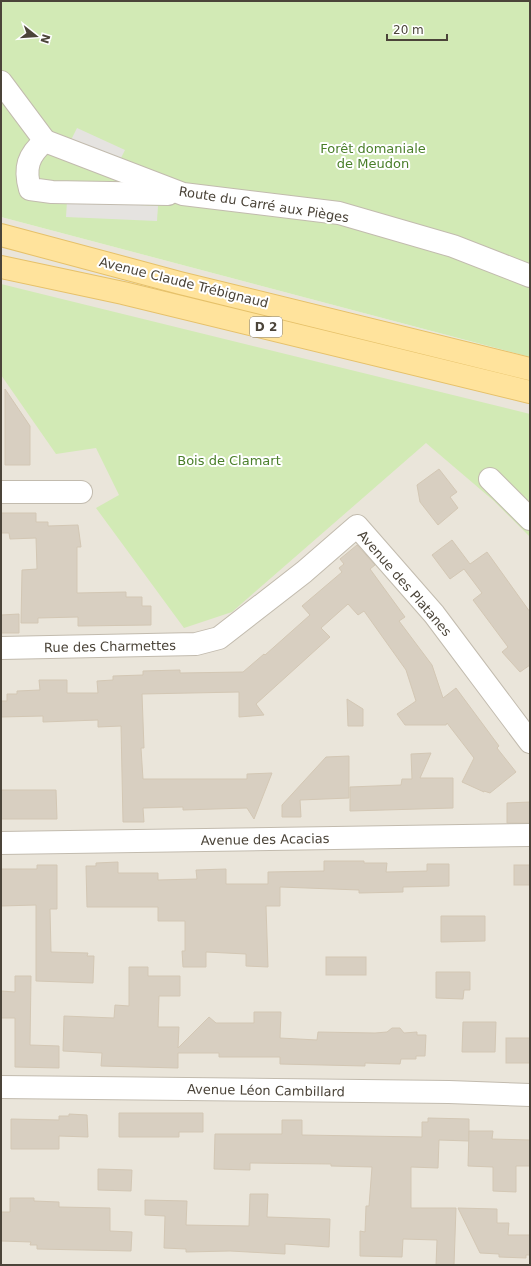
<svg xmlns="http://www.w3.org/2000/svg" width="531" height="1266" font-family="'DejaVu Sans',sans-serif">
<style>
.residential{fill:#eae5da}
.green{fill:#d2eab5}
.parking{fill:#e5e3e0}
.building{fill:#d8cfc1;stroke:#d3c7b4}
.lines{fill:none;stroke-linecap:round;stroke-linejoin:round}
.minor-casing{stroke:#c2bbae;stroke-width:24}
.major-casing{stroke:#e6c16a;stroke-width:24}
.minor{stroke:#fff;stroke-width:22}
.major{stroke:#ffe39c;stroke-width:22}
.labels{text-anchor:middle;stroke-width:4;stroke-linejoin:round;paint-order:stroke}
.shield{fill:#fff;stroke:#817c74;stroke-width:1}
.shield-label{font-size:12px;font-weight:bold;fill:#4b4439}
.park-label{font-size:13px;fill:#4a7f2a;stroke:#fff}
.street-label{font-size:13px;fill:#4b4439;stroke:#fff}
</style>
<rect width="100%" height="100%" fill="#f6f3ec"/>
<path class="residential" d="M1 217 530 357V1265H1Z"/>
<g class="green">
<path d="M1 1H530V357L1 217Z"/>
<path d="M1 284 530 414V537L494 501 426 443 232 612 184 628 96 508 119 495 96 448 56 454 1 375Z"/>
</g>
<g class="parking">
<path d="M77 128 125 150 118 164 70 142Z"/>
<path d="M67 201 158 206 157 221 66 217Z"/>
</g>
<g class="building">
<path d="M5 389 30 426V465H5Z"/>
<path d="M439 469 457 492 450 497 458 508 438 525 420 502 417 485Z"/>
<path d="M1 513H36V522H48V526L78 525 81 547H77V593L126 592V597H142V606H151V625L78 626V617L38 618V623H21L22 570 37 569 36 538 10 539 9 533H1Z"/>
<path d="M452 540 470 564 487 552 530 612V665L520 672 502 652 508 647 473 600 482 593 464 569 450 579 432 555Z"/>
<path d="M357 545 375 565 370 569 405 617 399 621 432 665 443 698 456 688 499 746 497 748 516 772 490 793 484 791V792L462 782 474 758 447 723 446 725H405L397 714 416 701 406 670 364 611 358 615 348 604 321 628 330 637 256 704 264 715 239 717V692L142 694 144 748H141L143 779H247V774L272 773 254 819 247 808 183 810V807L143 808 144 822H123L121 726 98 727V720L43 722V716L1 717V701H7V694H17V691L40 690 39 680H67V693H98L97 681 113 680V676L143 675V671L180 670V673L243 672 264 654 265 655 310 615 302 606 342 572 339 568 344 564 340 559Z"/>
<path d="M19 614V633H1V615Z"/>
<path d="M347 699 363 709V726H348Z"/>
<path d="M431 753 420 778H453V808L350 811V787L401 785 402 779H412L411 754Z"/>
<path d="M349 756V798L300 800 301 817H282V805L326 757Z"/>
<path d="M1 790H56L57 819H1Z"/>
<path d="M530 802V823H507V803Z"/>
<path d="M324 861H364V863H387L386 872 427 871V864H449V886L403 887V892L359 893V890L280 887V906H266L268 967 246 966V954L206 952V967H183L182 951H185V921H158V907H87L86 866H96V863L118 862V873H158V880L197 879 196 870 226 869V884H268V872L324 871Z"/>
<path d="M37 865H57V909H50L51 952 88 953 87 956H94L93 983 36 981V905L1 906V869H37Z"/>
<rect x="514" y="865" width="16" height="20"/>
<path d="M441 916H485V941L441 942Z"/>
<rect x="326" y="957" width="40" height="18"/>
<path d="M129 967H148V976H180V996H159L158 1027H179L178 1048 209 1017 216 1023H254V1012H281L280 1038 317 1040 318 1032 375 1033 387 1032 392 1028H400L404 1033 417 1032V1035H426L425 1056H416V1059H401L400 1064 365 1063V1066L280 1064V1057H219V1053H178V1068L101 1066 102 1053 63 1051 64 1016 114 1018 115 1005 129 1006Z"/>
<path d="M436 972H470V990H464L463 999 436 998Z"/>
<path d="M15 976H31L30 1045 59 1046V1068L15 1067V1018H1V991L15 992Z"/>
<path d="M463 1022H496L495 1052H462Z"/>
<rect x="506" y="1038" width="24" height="25"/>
<path d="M119 1113H203V1132H179V1137H119Z"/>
<path d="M69 1114 87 1115 88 1137 59 1136V1149H11V1119L59 1120V1116H69Z"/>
<path d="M428 1118 469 1119V1141L439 1140 438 1168 411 1167V1208H456L454 1265H436L437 1240 403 1239 402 1257 360 1256V1231L365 1232 366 1206H369L372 1167 331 1166V1164L250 1163V1170L214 1169 215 1134H282V1120H302V1135L422 1137V1122H428Z"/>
<path d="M469 1131H493L492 1139 530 1140V1166H516V1192L493 1191V1167L468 1166Z"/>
<path d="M98 1169 132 1170 131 1191 98 1190Z"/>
<path d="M250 1194H268L267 1217 330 1219 329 1247 285 1244V1254L230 1251 186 1252V1249L164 1248 165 1216 145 1215V1200L187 1201 186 1225 249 1226Z"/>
<path d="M10 1198H34V1201L59 1202V1207L110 1208V1231L132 1232 131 1251 37 1249V1245H30L31 1242 1 1241V1212H10Z"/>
<path d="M458 1208 497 1209V1223H509L508 1235H530V1255H526V1258L499 1257V1254L480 1253Z"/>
</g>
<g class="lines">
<defs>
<g id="minor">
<path d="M1 82 45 141"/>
<path d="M45 141 183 194 339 213 453 246 530 276"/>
<path d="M45 141C28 155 24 168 30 189L52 192 168 194"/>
<path d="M490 479 530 519"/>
<path d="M1 492H81"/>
<path d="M1 648 196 644 219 638 304 572 357 526 434 614 530 742"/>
<path d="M1 843 530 835"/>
<path d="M1 1087 449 1092 530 1095"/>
</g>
<g id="major">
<path d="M1 235 180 283 530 369"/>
<path d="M1 267 123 293 530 392"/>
</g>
</defs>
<use href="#minor" class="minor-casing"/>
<use href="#major" class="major-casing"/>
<use href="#minor" class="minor"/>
<use href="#major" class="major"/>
</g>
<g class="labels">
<rect class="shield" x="250" y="317" width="32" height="20" rx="3"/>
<g class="shield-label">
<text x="266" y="331">D 2</text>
</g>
<g class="park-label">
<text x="373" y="153">Forêt domaniale<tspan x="373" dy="15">de Meudon</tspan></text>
<text x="229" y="465">Bois de Clamart</text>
</g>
<g class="street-label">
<text transform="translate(264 204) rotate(9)" y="5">Route du Carré aux Pièges</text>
<text transform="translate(184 282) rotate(14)" y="5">Avenue Claude Trébignaud</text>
<text transform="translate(405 583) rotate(49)" y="5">Avenue des Platanes</text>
<text transform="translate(110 646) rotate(-1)" y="5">Rue des Charmettes</text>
<text transform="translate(265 839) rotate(-1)" y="5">Avenue des Acacias</text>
<text transform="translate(266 1090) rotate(1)" y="5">Avenue Léon Cambillard</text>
</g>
</g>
<rect width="531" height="1266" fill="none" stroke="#4b4439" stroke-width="4"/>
<g transform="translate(36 36) rotate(107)" stroke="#ffffff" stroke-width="3" paint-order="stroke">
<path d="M0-3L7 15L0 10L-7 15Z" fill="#4b4439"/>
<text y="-6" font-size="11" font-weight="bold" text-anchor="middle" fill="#4b4439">N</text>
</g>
<path d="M387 34v6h60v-6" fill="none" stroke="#4b4439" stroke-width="2"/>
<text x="393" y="34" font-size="12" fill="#4b4439" stroke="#ffffff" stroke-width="3" paint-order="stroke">20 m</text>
</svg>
